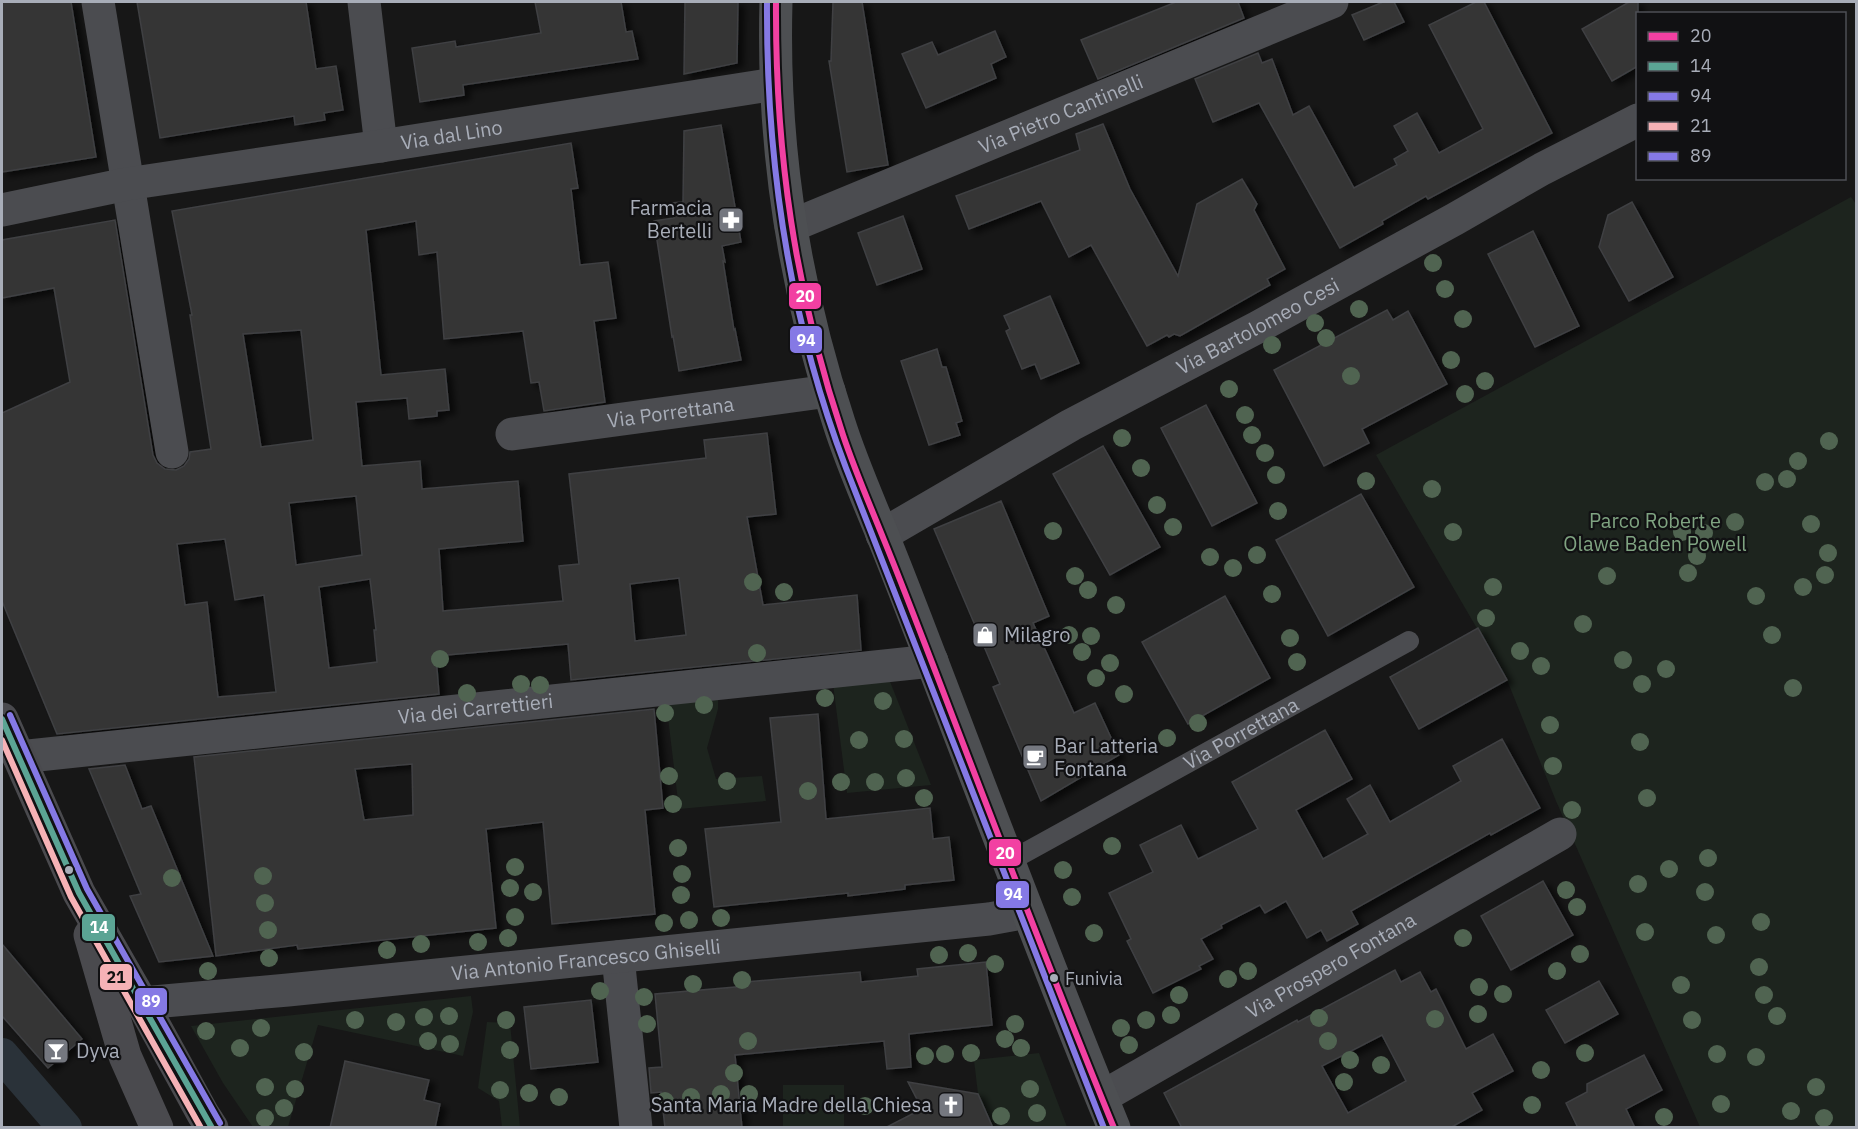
<svg xmlns="http://www.w3.org/2000/svg" width="1858" height="1129" font-family="'IBM Plex Sans',sans-serif">
<style>
.green{fill:#1d241e}
.lines{fill:none;stroke-linecap:round;stroke-linejoin:round}
.canal{stroke:#2a3239;stroke-width:34}
.building{fill:#353536;stroke:#3f4043;stroke-width:1.5;fill-rule:evenodd;filter:url(#shadow)}
.service{stroke:#4b4c50;stroke-width:20}
.minor{stroke:#4b4c50;stroke-width:33}
.secondary{stroke:#4a4a4e;stroke-width:33}
.primary{stroke:#4d4f52;stroke-width:33}
.bus-1-casing{stroke:#111113;stroke-width:10}
.bus-2-casing{stroke:#111113;stroke-width:10}
.bus-3-casing{stroke:#111113;stroke-width:10}
.bus-4-casing{stroke:#111113;stroke-width:10}
.bus-5-casing{stroke:#111113;stroke-width:10}
.bus-1{stroke:#f240a2;stroke-width:6}
.bus-2{stroke:#5ba494;stroke-width:6}
.bus-3{stroke:#8579e5;stroke-width:6}
.bus-4{stroke:#f6b2b6;stroke-width:6}
.bus-5{stroke:#8579e5;stroke-width:6}
.tree{fill:#506451}
.bus-dot{fill:#a8adb8;stroke:#111113;stroke-width:2}
.labels{text-anchor:middle;stroke-width:4.5;stroke-linejoin:round;paint-order:stroke}
.bus-label{font-size:18px;fill:#a8adb8;stroke:#111113;text-anchor:start}
.street-label{font-size:20px;fill:#a8adb8;stroke:#111113}
.poi-label{font-size:20px;fill:#a8adb8;stroke:#111113;text-anchor:start}
.park-label{font-size:20px;fill:#7fa381;stroke:#111113}
.line-badge{stroke:#111113;stroke-width:2}
.badge-label{font-size:16px;text-anchor:middle;font-weight:bold;fill:#fff}
.pale-badge-label{font-size:16px;text-anchor:middle;font-weight:bold;fill:#111}
</style>
<defs>
<filter id="shadow"><feDropShadow dx="6" dy="4" stdDeviation="3" flood-color="#0009"/></filter>
</defs>
<rect width="100%" height="100%" fill="#171717"/>
<g class="green">
<path d="M1851 197 1856 204V1127H1700L1556 801 1507 680 1376 455Z"/>
<path d="M889 679 931 785 847 793 833 684Z"/>
<path d="M718 696V709L707 748 716 779 762 776 766 801 679 809 666 701Z"/>
<path d="M471 996 473 1012 463 1056 318 1025 288 1127H253L223 1083 191 1026Z"/>
<path d="M487 1022 510 1023 520 1127H502L499 1101 478 1088Z"/>
<path d="M1039 1053 1067 1127H993L978 1094 974 1060Z"/>
<rect x="783" y="1085" width="61" height="42"/>
</g>
<g class="lines">
<path class="canal" d="M2 1055 65 1128"/>
</g>
<g class="building">
<path d="M2 2H71L96 157 2 172Z"/>
<path d="M137 2H306L316 69 336 66 343 110 324 113 325 120 295 125 294 116 160 138Z"/>
<path d="M535 2H621L626 32 632 31 638 59 463 85 464 95 420 102 412 48 455 41 456 47 541 33Z"/>
<path d="M685 2H738L737 63 684 74Z"/>
<path d="M833 2H862L888 165 847 172 829 61H831Z"/>
<path d="M1176 2H1238L1244 18 1098 79 1081 40Z"/>
<path d="M1383 2H1394L1404 22 1364 40 1352 15Z"/>
<path d="M1476 2H1484L1552 133 1428 199 1426 196 1382 221 1383 224 1340 248 1259 103 1213 122 1195 79 1258 53 1262 63 1272 59 1293 115 1309 106 1354 188 1397 165 1394 159 1408 151 1394 126 1417 113 1439 153 1483 129 1429 25Z"/>
<path d="M1629 2H1638V66L1612 81 1582 29Z"/>
<path d="M995 31 1006 57 991 64 996 78 926 108 902 54 932 42 938 55Z"/>
<path d="M1103 124 1130 189 1178 276 1197 204 1242 179 1257 204 1254 210 1285 269 1267 279 1270 285 1180 336 1174 334 1169 337 1167 335 1147 346 1091 245 1069 257 1041 201 969 229 956 196 1080 150 1076 134Z"/>
<path d="M721 125 741 242 722 246 725 262 723 261 734 330 735 329 741 360 679 371 673 336 672 337 654 221 674 218 671 203 683 202 684 131Z"/>
<path d="M571 143 578 188 571 189 580 265 608 262 616 318 594 321 605 402 544 411 539 382 531 383 523 331 444 339 437 252 419 255 416 221 366 230 381 375 445 369 449 410 437 411V416L409 419 407 398 356 402 362 466 420 461 422 489 518 481 523 541 439 549 443 611 563 601 559 566 579 564 569 474 706 458 704 440 767 433 776 514 747 517 763 605 857 595 861 650 571 680 568 644 436 656 439 694 57 734 2 601V413L70 382 54 288 2 298V240L115 220 153 455 157 463 165 469 176 470 184 466 189 459 190 452 211 449 190 315H192L172 211ZM301 330 313 440 261 447 243 334ZM356 496 362 555 296 565 289 503ZM225 539 235 600 264 595 276 692 218 697 207 602 185 605 177 544ZM679 578 686 635 635 641 630 584ZM370 579 376 630H374L377 662 329 668 319 587Z"/>
<path d="M1632 202 1673 277 1629 301 1599 247 1608 215Z"/>
<path d="M903 216 922 269 877 285 858 233Z"/>
<path d="M1533 231 1579 326 1535 347 1488 254Z"/>
<path d="M1050 296 1079 363 1041 379 1035 364 1022 369 1006 331 1010 329 1004 316Z"/>
<path d="M1387 310 1393 320 1408 311 1447 384 1362 429 1369 443 1324 466 1274 370Z"/>
<path d="M937 349 942 367H946L962 421 956 423 960 435 929 445 901 361Z"/>
<path d="M1206 405 1257 503 1212 526 1161 428Z"/>
<path d="M1103 446 1160 547 1110 575 1053 474Z"/>
<path d="M1361 494 1414 587 1328 636 1276 540Z"/>
<path d="M1001 501 1049 616 1033 623 1074 713 1095 703 1119 755 1041 801 993 687 1000 684 934 529Z"/>
<path d="M1225 596 1270 678 1188 724 1142 642Z"/>
<path d="M1478 628 1507 680 1419 729 1390 677Z"/>
<path d="M654 709 663 808 645 810 655 914 552 924 543 822 486 829 496 928 298 949 297 945 216 956 194 757ZM412 764 413 815 364 820 355 769Z"/>
<path d="M818 714 826 819 930 808 933 839 949 837 954 880 905 885V889L848 896V893L714 907 705 829 781 822 770 718Z"/>
<path d="M1325 730 1352 779 1296 810 1323 859 1368 834 1347 799 1370 785 1390 822 1461 781 1453 766 1502 739 1540 808 1491 835 1490 833 1351 911 1358 924 1327 941 1321 930 1307 938 1286 901 1265 913 1260 905 1221 925 1222 928 1201 939 1213 959 1199 966 1201 969 1153 993 1127 941 1131 939 1109 893 1153 872 1140 845 1181 825 1198 859 1258 829 1232 782Z"/>
<path d="M125 765 142 809 151 806 213 956 159 962 130 896 141 894 89 769Z"/>
<path d="M1543 881 1573 935 1511 970 1481 916Z"/>
<path d="M2 944 82 1039 48 1068 2 1016Z"/>
<path d="M986 962 992 1025 909 1034 911 1067 887 1069 884 1041 735 1055 742 1128H665L661 1092 651 1093 649 1068 662 1067 655 994 747 986 746 982 860 972 861 982 918 976 917 969Z"/>
<path d="M1395 970 1401 982 1420 972 1431 992 1436 989 1466 1049 1493 1034 1513 1071 1472 1093 1482 1110 1450 1128H1182L1164 1093 1297 1020 1298 1022ZM1382 1035 1406 1081 1348 1113 1322 1066Z"/>
<path d="M1599 981 1618 1014 1565 1043 1546 1010Z"/>
<path d="M591 1000 598 1062 531 1069 524 1007Z"/>
<path d="M1644 1055 1662 1090 1626 1109 1635 1128H1578L1566 1103 1587 1092V1084Z"/>
<path d="M345 1061 429 1080 424 1100 440 1104 435 1128H330Z"/>
<path d="M908 1082 978 1094 993 1128H885L922 1109Z"/>
</g>
<g class="lines">
<path class="service" id="s1" d="M1008 862 1409 641"/>
<g class="minor">
<path d="M98 2 172 452"/>
<path d="M364 2 381 146"/>
<path id="s2" d="M2 210 127 184 381 146 775 84"/>
<path id="s3" d="M791 226 1332 2"/>
<path id="s4" d="M512 434 829 391"/>
<path id="s5" d="M882 535 1071 425 1258 327 1455 219 1542 169 1638 120"/>
<path id="s6" d="M19 757 932 661"/>
<path d="M618 957 636 1128"/>
<path id="s7" d="M142 1003 288 990 989 919 1027 912"/>
<path id="s8" d="M1102 1097 1560 834"/>
</g>
<g class="secondary">
<path d="M2 719 79 893 142 1003 203 1114 212 1128"/>
<path d="M90 935 125 1056 157 1128"/>
</g>
<path class="primary" d="M776 2C772 144 794 287 839 423 851 461 867 497 882 534 900 578 917 623 934 667 993 821 1051 975 1114 1128"/>
<defs>
<path id="bus-1" d="M776 2C775 152 795 292 843 435 855 471 870 505 884 540 902 584 919 629 936 673 994 825 1052 977 1114 1128"/>
<path id="bus-2" d="M2 719 79 893 212 1128"/>
<path id="bus-3" d="M767 2C766 161 789 319 846 468L1104 1128"/>
<path id="bus-4" d="M2 740 71 897 201 1128"/>
<path id="bus-5" d="M10 715 87 889 220 1123"/>
</defs>
<use href="#bus-1" class="bus-1-casing"/>
<use href="#bus-2" class="bus-2-casing"/>
<use href="#bus-3" class="bus-3-casing"/>
<use href="#bus-4" class="bus-4-casing"/>
<use href="#bus-5" class="bus-5-casing"/>
<use href="#bus-1" class="bus-1"/>
<use href="#bus-2" class="bus-2"/>
<use href="#bus-3" class="bus-3"/>
<use href="#bus-4" class="bus-4"/>
<use href="#bus-5" class="bus-5"/>
</g>
<g class="tree">
<circle cx="1433" cy="263" r="9"/>
<circle cx="1445" cy="289" r="9"/>
<circle cx="1359" cy="309" r="9"/>
<circle cx="1463" cy="319" r="9"/>
<circle cx="1315" cy="323" r="9"/>
<circle cx="1326" cy="338" r="9"/>
<circle cx="1272" cy="345" r="9"/>
<circle cx="1451" cy="360" r="9"/>
<circle cx="1351" cy="376" r="9"/>
<circle cx="1485" cy="381" r="9"/>
<circle cx="1229" cy="389" r="9"/>
<circle cx="1465" cy="394" r="9"/>
<circle cx="1245" cy="415" r="9"/>
<circle cx="1252" cy="435" r="9"/>
<circle cx="1122" cy="438" r="9"/>
<circle cx="1829" cy="441" r="9"/>
<circle cx="1265" cy="453" r="9"/>
<circle cx="1798" cy="461" r="9"/>
<circle cx="1141" cy="468" r="9"/>
<circle cx="1276" cy="475" r="9"/>
<circle cx="1787" cy="479" r="9"/>
<circle cx="1366" cy="481" r="9"/>
<circle cx="1765" cy="482" r="9"/>
<circle cx="1432" cy="489" r="9"/>
<circle cx="1157" cy="505" r="9"/>
<circle cx="1278" cy="511" r="9"/>
<circle cx="1735" cy="522" r="9"/>
<circle cx="1811" cy="524" r="9"/>
<circle cx="1173" cy="527" r="9"/>
<circle cx="1053" cy="531" r="9"/>
<circle cx="1453" cy="532" r="9"/>
<circle cx="1682" cy="532" r="9"/>
<circle cx="1704" cy="533" r="9"/>
<circle cx="1828" cy="553" r="9"/>
<circle cx="1257" cy="555" r="9"/>
<circle cx="1697" cy="556" r="9"/>
<circle cx="1210" cy="557" r="9"/>
<circle cx="1233" cy="568" r="9"/>
<circle cx="1688" cy="573" r="9"/>
<circle cx="1825" cy="575" r="9"/>
<circle cx="1075" cy="576" r="9"/>
<circle cx="1607" cy="576" r="9"/>
<circle cx="753" cy="582" r="9"/>
<circle cx="1493" cy="587" r="9"/>
<circle cx="1803" cy="587" r="9"/>
<circle cx="1088" cy="590" r="9"/>
<circle cx="784" cy="592" r="9"/>
<circle cx="1272" cy="594" r="9"/>
<circle cx="1756" cy="596" r="9"/>
<circle cx="1116" cy="605" r="9"/>
<circle cx="1486" cy="618" r="9"/>
<circle cx="1583" cy="624" r="9"/>
<circle cx="1069" cy="635" r="9"/>
<circle cx="1772" cy="635" r="9"/>
<circle cx="1091" cy="636" r="9"/>
<circle cx="1290" cy="638" r="9"/>
<circle cx="1520" cy="651" r="9"/>
<circle cx="1082" cy="652" r="9"/>
<circle cx="757" cy="653" r="9"/>
<circle cx="440" cy="659" r="9"/>
<circle cx="1623" cy="660" r="9"/>
<circle cx="1297" cy="662" r="9"/>
<circle cx="1110" cy="663" r="9"/>
<circle cx="1541" cy="666" r="9"/>
<circle cx="1666" cy="669" r="9"/>
<circle cx="1096" cy="678" r="9"/>
<circle cx="521" cy="684" r="9"/>
<circle cx="1642" cy="684" r="9"/>
<circle cx="540" cy="685" r="9"/>
<circle cx="1793" cy="688" r="9"/>
<circle cx="467" cy="693" r="9"/>
<circle cx="1124" cy="694" r="9"/>
<circle cx="825" cy="698" r="9"/>
<circle cx="883" cy="701" r="9"/>
<circle cx="704" cy="705" r="9"/>
<circle cx="665" cy="713" r="9"/>
<circle cx="1198" cy="723" r="9"/>
<circle cx="1550" cy="725" r="9"/>
<circle cx="1167" cy="738" r="9"/>
<circle cx="904" cy="739" r="9"/>
<circle cx="859" cy="740" r="9"/>
<circle cx="1640" cy="742" r="9"/>
<circle cx="1553" cy="766" r="9"/>
<circle cx="669" cy="776" r="9"/>
<circle cx="906" cy="778" r="9"/>
<circle cx="727" cy="781" r="9"/>
<circle cx="841" cy="782" r="9"/>
<circle cx="875" cy="782" r="9"/>
<circle cx="808" cy="791" r="9"/>
<circle cx="924" cy="798" r="9"/>
<circle cx="1647" cy="798" r="9"/>
<circle cx="673" cy="804" r="9"/>
<circle cx="1572" cy="810" r="9"/>
<circle cx="1112" cy="846" r="9"/>
<circle cx="678" cy="848" r="9"/>
<circle cx="1708" cy="858" r="9"/>
<circle cx="515" cy="867" r="9"/>
<circle cx="1669" cy="869" r="9"/>
<circle cx="1063" cy="870" r="9"/>
<circle cx="682" cy="874" r="9"/>
<circle cx="263" cy="876" r="9"/>
<circle cx="172" cy="878" r="9"/>
<circle cx="1638" cy="884" r="9"/>
<circle cx="510" cy="888" r="9"/>
<circle cx="1566" cy="890" r="9"/>
<circle cx="533" cy="892" r="9"/>
<circle cx="1705" cy="892" r="9"/>
<circle cx="681" cy="895" r="9"/>
<circle cx="1072" cy="897" r="9"/>
<circle cx="265" cy="903" r="9"/>
<circle cx="1577" cy="907" r="9"/>
<circle cx="515" cy="917" r="9"/>
<circle cx="721" cy="918" r="9"/>
<circle cx="689" cy="920" r="9"/>
<circle cx="1761" cy="922" r="9"/>
<circle cx="664" cy="923" r="9"/>
<circle cx="268" cy="930" r="9"/>
<circle cx="1645" cy="932" r="9"/>
<circle cx="1094" cy="933" r="9"/>
<circle cx="1716" cy="935" r="9"/>
<circle cx="508" cy="938" r="9"/>
<circle cx="1463" cy="938" r="9"/>
<circle cx="478" cy="942" r="9"/>
<circle cx="421" cy="944" r="9"/>
<circle cx="387" cy="950" r="9"/>
<circle cx="968" cy="953" r="9"/>
<circle cx="1580" cy="954" r="9"/>
<circle cx="939" cy="955" r="9"/>
<circle cx="269" cy="958" r="9"/>
<circle cx="995" cy="964" r="9"/>
<circle cx="1759" cy="967" r="9"/>
<circle cx="208" cy="971" r="9"/>
<circle cx="1248" cy="971" r="9"/>
<circle cx="1557" cy="971" r="9"/>
<circle cx="1228" cy="979" r="9"/>
<circle cx="742" cy="980" r="9"/>
<circle cx="693" cy="984" r="9"/>
<circle cx="1681" cy="985" r="9"/>
<circle cx="1479" cy="987" r="9"/>
<circle cx="600" cy="991" r="9"/>
<circle cx="1503" cy="994" r="9"/>
<circle cx="1179" cy="995" r="9"/>
<circle cx="1764" cy="995" r="9"/>
<circle cx="644" cy="997" r="9"/>
<circle cx="1478" cy="1014" r="9"/>
<circle cx="1171" cy="1015" r="9"/>
<circle cx="449" cy="1016" r="9"/>
<circle cx="1777" cy="1016" r="9"/>
<circle cx="424" cy="1017" r="9"/>
<circle cx="1319" cy="1018" r="9"/>
<circle cx="1435" cy="1019" r="9"/>
<circle cx="355" cy="1020" r="9"/>
<circle cx="506" cy="1020" r="9"/>
<circle cx="1146" cy="1020" r="9"/>
<circle cx="1692" cy="1020" r="9"/>
<circle cx="396" cy="1022" r="9"/>
<circle cx="647" cy="1024" r="9"/>
<circle cx="1015" cy="1024" r="9"/>
<circle cx="261" cy="1028" r="9"/>
<circle cx="1121" cy="1028" r="9"/>
<circle cx="206" cy="1031" r="9"/>
<circle cx="1005" cy="1039" r="9"/>
<circle cx="428" cy="1041" r="9"/>
<circle cx="748" cy="1041" r="9"/>
<circle cx="1328" cy="1041" r="9"/>
<circle cx="450" cy="1044" r="9"/>
<circle cx="1129" cy="1045" r="9"/>
<circle cx="240" cy="1048" r="9"/>
<circle cx="1021" cy="1048" r="9"/>
<circle cx="510" cy="1050" r="9"/>
<circle cx="304" cy="1052" r="9"/>
<circle cx="971" cy="1053" r="9"/>
<circle cx="1585" cy="1053" r="9"/>
<circle cx="945" cy="1054" r="9"/>
<circle cx="1717" cy="1054" r="9"/>
<circle cx="925" cy="1056" r="9"/>
<circle cx="1756" cy="1057" r="9"/>
<circle cx="1350" cy="1060" r="9"/>
<circle cx="1381" cy="1065" r="9"/>
<circle cx="1541" cy="1070" r="9"/>
<circle cx="734" cy="1073" r="9"/>
<circle cx="1344" cy="1082" r="9"/>
<circle cx="265" cy="1087" r="9"/>
<circle cx="1816" cy="1087" r="9"/>
<circle cx="295" cy="1089" r="9"/>
<circle cx="1030" cy="1089" r="9"/>
<circle cx="500" cy="1090" r="9"/>
<circle cx="529" cy="1093" r="9"/>
<circle cx="721" cy="1094" r="9"/>
<circle cx="749" cy="1094" r="9"/>
<circle cx="559" cy="1097" r="9"/>
<circle cx="691" cy="1097" r="9"/>
<circle cx="665" cy="1101" r="9"/>
<circle cx="1721" cy="1104" r="9"/>
<circle cx="1532" cy="1105" r="9"/>
<circle cx="865" cy="1106" r="9"/>
<circle cx="284" cy="1108" r="9"/>
<circle cx="1791" cy="1111" r="9"/>
<circle cx="1037" cy="1113" r="9"/>
<circle cx="1001" cy="1116" r="9"/>
<circle cx="1664" cy="1117" r="9"/>
<circle cx="265" cy="1118" r="9"/>
<circle cx="1824" cy="1118" r="9"/>
</g>
<defs>
<symbol id="pharmacy-square" viewBox="-11 -11 22 22"><rect x="-9" y="-9" width="18" height="18" rx="4" fill="#757880" stroke="#111113"/><path d="M-2-6h4v4h4v4h-4v4h-4v-4h-4v-4h4Z" fill="#fff"/></symbol>
<symbol id="shop-square" viewBox="-11 -11 22 22"><rect x="-9" y="-9" width="18" height="18" rx="4" fill="#757880" stroke="#111113"/><path d="M-5-2.5h2.3a2.7 3.5 0 0 1 5.4 0H5L5.5 6h-11ZM-1.5-2.5h3a1.5 2.3 0 0 0-3 0Z" fill="#fff"/></symbol>
<symbol id="cafe-square" viewBox="-11 -11 22 22"><rect x="-9" y="-9" width="18" height="18" rx="4" fill="#757880" stroke="#111113"/><path d="M-5.5-4.5H6V0H3Q3 3.5 0 3.5H-2.5Q-5.5 3.5-5.5 0ZM3-3.2v2h1.7v-2ZM-6 4.5H4V6H-6Z" fill="#fff"/></symbol>
<symbol id="bar-square" viewBox="-11 -11 22 22"><rect x="-9" y="-9" width="18" height="18" rx="4" fill="#757880" stroke="#111113"/><path d="M-6-5H6L.8 .8V4.5H3.5V6h-7V4.5H-.8V.8Z" fill="#fff"/></symbol>
<symbol id="church-square" viewBox="-11 -11 22 22"><rect x="-9" y="-9" width="18" height="18" rx="4" fill="#757880" stroke="#111113"/><path d="M-1.2-6h2.4v3.5h3.3v2.4h-3.3V6h-2.4V-.1h-3.3v-2.4h3.3Z" fill="#fff"/></symbol>
</defs>
<g fill-rule="evenodd">
<use href="#pharmacy-square" x="716" y="205" width="30" height="30"/>
<use href="#shop-square" x="970" y="620" width="30" height="30"/>
<use href="#cafe-square" x="1020" y="742" width="30" height="30"/>
<use href="#bar-square" x="41" y="1036" width="30" height="30"/>
<use href="#church-square" x="936" y="1090" width="30" height="30"/>
</g>
<g class="bus-dot">
<circle cx="69" cy="870" r="5"/>
<circle cx="1054" cy="978" r="5"/>
</g>
<g class="labels">
<g class="bus-label">
<text x="1065" y="985">Funivia</text>
</g>
<g class="street-label">
<text dy="7" stroke="none"><textPath href="#s3" startOffset="292">Via Pietro Cantinelli</textPath></text>
<text dy="7" stroke="none"><textPath href="#s2" startOffset="456">Via dal Lino</textPath></text>
<text dy="7" stroke="none"><textPath href="#s5" startOffset="430">Via Bartolomeo Cesi</textPath></text>
<text dy="7" stroke="none"><textPath href="#s4" startOffset="160">Via Porrettana</textPath></text>
<text dy="7" stroke="none"><textPath href="#s6" startOffset="459">Via dei Carrettieri</textPath></text>
<text dy="7" stroke="none"><textPath href="#s1" startOffset="266">Via Porrettana</textPath></text>
<text dy="7" stroke="none"><textPath href="#s7" startOffset="446">Via Antonio Francesco Ghiselli</textPath></text>
<text dy="7" stroke="none"><textPath href="#s8" startOffset="264">Via Prospero Fontana</textPath></text>
</g>
<g class="poi-label">
<text x="712" y="215" text-anchor="end">Farmacia<tspan x="712" dy="23">Bertelli</tspan></text>
<text x="1004" y="642">Milagro</text>
<text x="1054" y="753">Bar Latteria<tspan x="1054" dy="23">Fontana</tspan></text>
<text x="76" y="1058">Dyva</text>
<text x="932" y="1112" text-anchor="end">Santa Maria Madre della Chiesa</text>
</g>
<g class="park-label">
<text x="1655" y="528">Parco Robert e<tspan x="1655" dy="23">Olawe Baden Powell</tspan></text>
</g>
</g>
<g class="line-badge">
<rect x="788" y="282" width="34" height="28" rx="6" fill="#f240a2"/>
<rect x="789" y="325" width="34" height="29" rx="6" fill="#8579e5"/>
<rect x="988" y="838" width="34" height="29" rx="6" fill="#f240a2"/>
<rect x="995" y="880" width="35" height="29" rx="6" fill="#8579e5"/>
<rect x="81" y="913" width="35" height="29" rx="6" fill="#5ba494"/>
<rect x="99" y="963" width="34" height="28" rx="6" fill="#f6b2b6"/>
<rect x="134" y="987" width="34" height="29" rx="6" fill="#8579e5"/>
</g>
<g class="badge-label">
<text x="805" y="302">20</text>
<text x="806" y="346">94</text>
<text x="1005" y="859">20</text>
<text x="1013" y="900">94</text>
<text x="99" y="933">14</text>
<text x="151" y="1007">89</text>
</g>
<g class="pale-badge-label">
<text x="116" y="983">21</text>
</g>
<rect width="1858" height="1129" fill="none" stroke="#a8adb8" stroke-width="6"/>
<rect x="1636" y="12" width="210" height="168" fill="#111113" stroke="#4d4f55" stroke-width="1.5"/>
<rect x="1648" y="32" width="30" height="9" fill="#f240a2" stroke="#4d4f55" stroke-width="1.5"/>
<text x="1690" y="42" font-size="18" fill="#a8adb8">20</text>
<rect x="1648" y="62" width="30" height="9" fill="#5ba494" stroke="#4d4f55" stroke-width="1.5"/>
<text x="1690" y="72" font-size="18" fill="#a8adb8">14</text>
<rect x="1648" y="92" width="30" height="9" fill="#8579e5" stroke="#4d4f55" stroke-width="1.5"/>
<text x="1690" y="102" font-size="18" fill="#a8adb8">94</text>
<rect x="1648" y="122" width="30" height="9" fill="#f6b2b6" stroke="#4d4f55" stroke-width="1.5"/>
<text x="1690" y="132" font-size="18" fill="#a8adb8">21</text>
<rect x="1648" y="152" width="30" height="9" fill="#8579e5" stroke="#4d4f55" stroke-width="1.5"/>
<text x="1690" y="162" font-size="18" fill="#a8adb8">89</text>
</svg>
